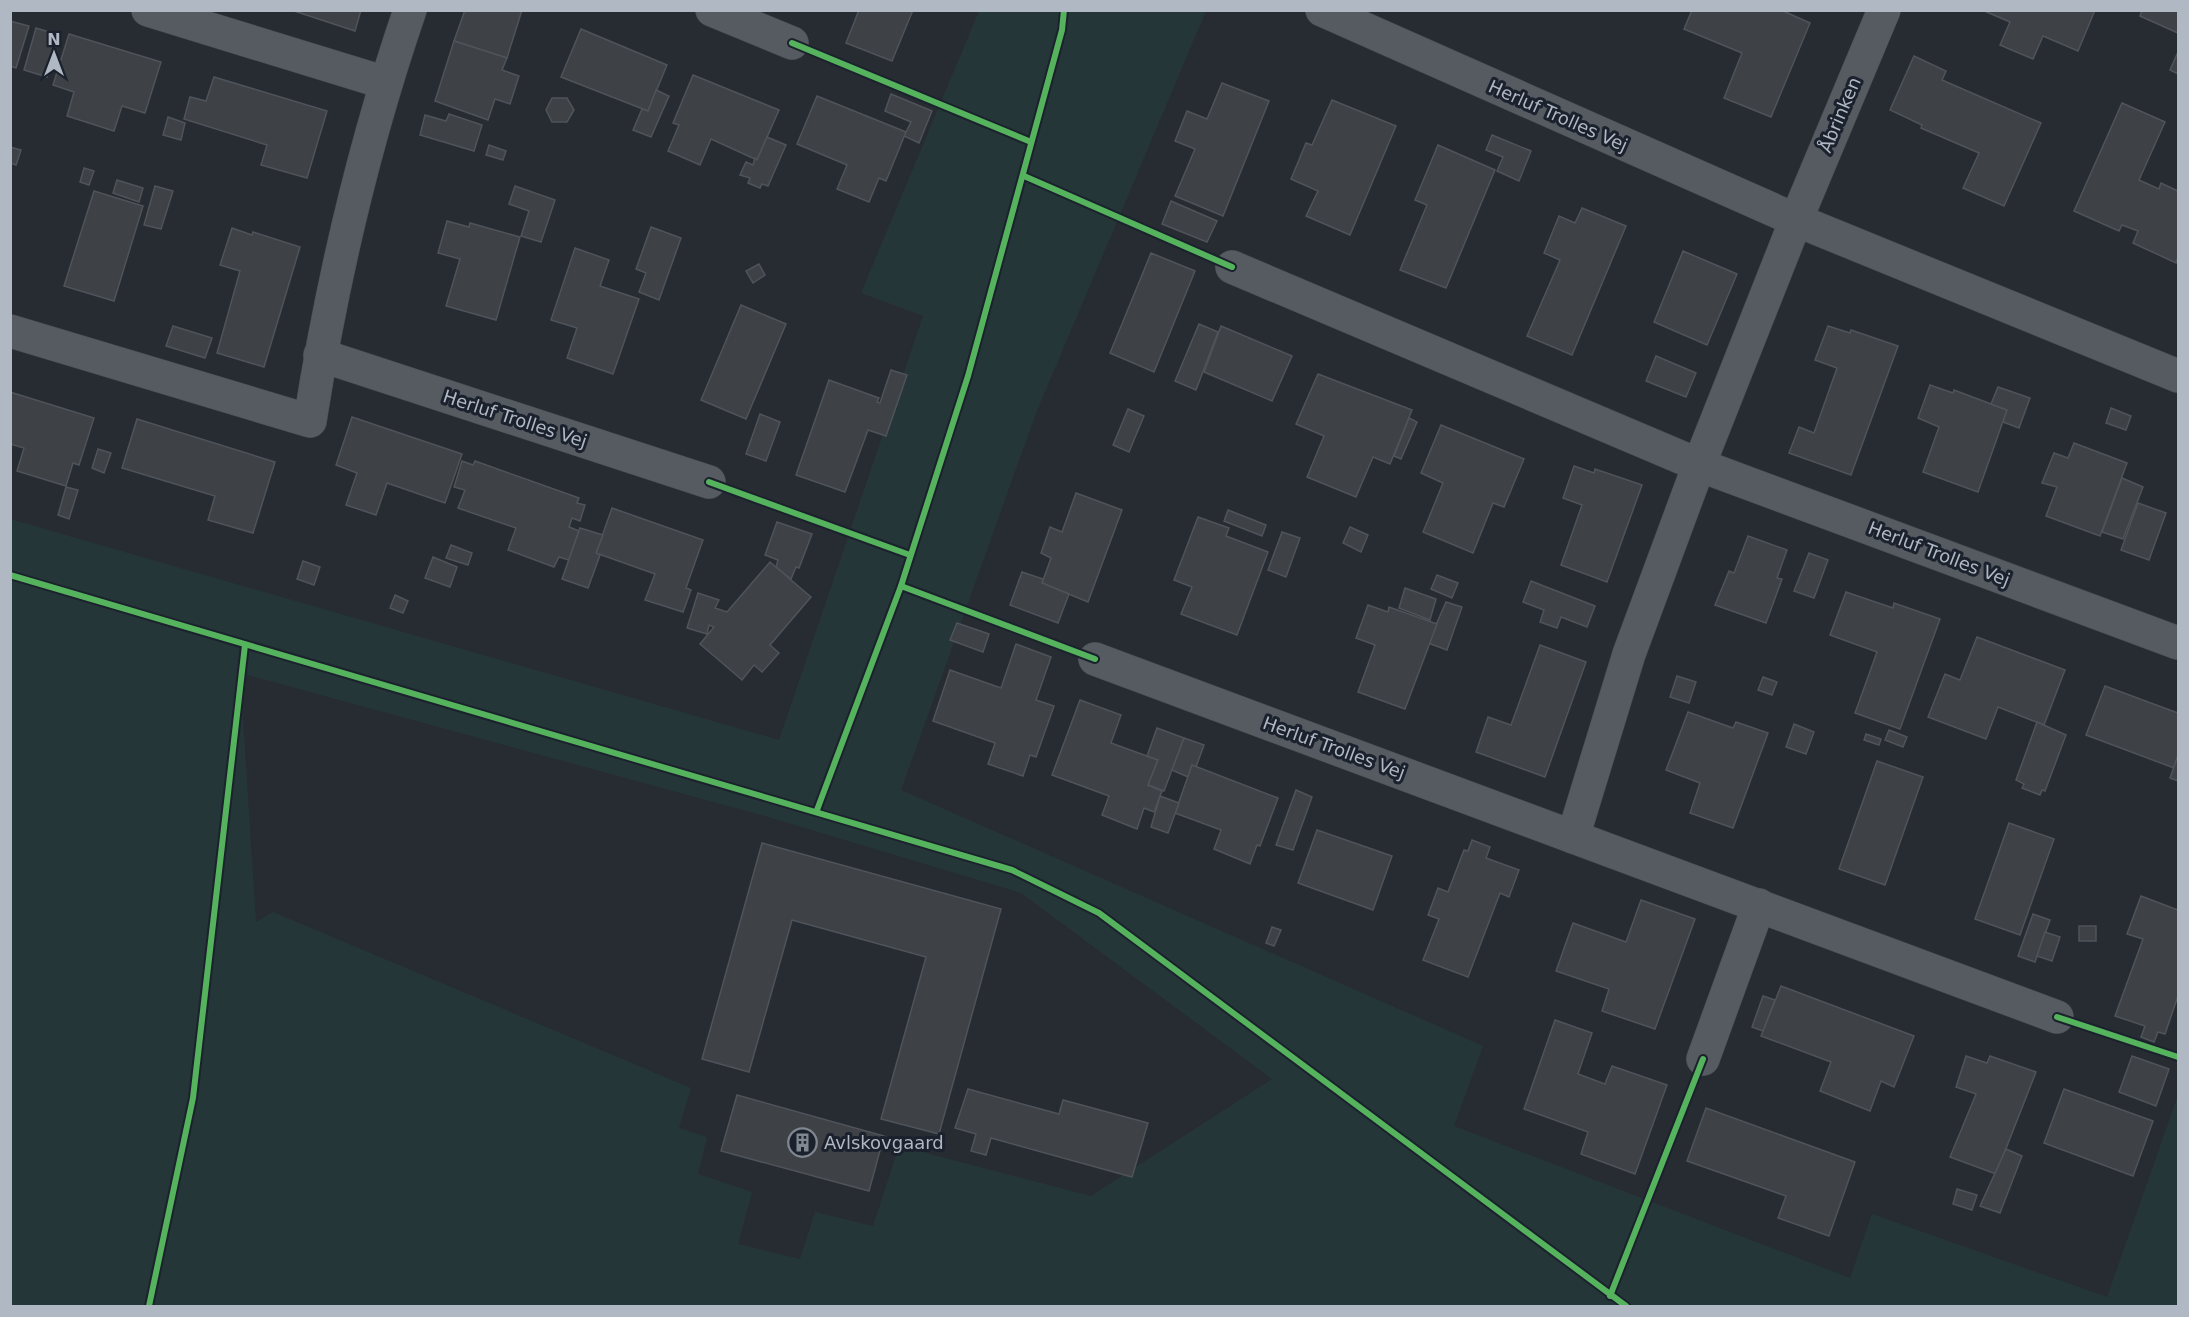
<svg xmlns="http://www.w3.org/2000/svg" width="2189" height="1317" font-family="'DejaVu Sans',sans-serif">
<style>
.green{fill:#253638;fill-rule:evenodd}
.building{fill:#3e4247;stroke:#4f535a;stroke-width:1.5}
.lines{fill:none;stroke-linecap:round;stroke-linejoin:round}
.minor-casing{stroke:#44484d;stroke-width:34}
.minor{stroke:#565a61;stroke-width:33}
.cycleway-casing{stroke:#1b222d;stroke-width:10}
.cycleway{stroke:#56b35d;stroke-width:6}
.labels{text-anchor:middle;stroke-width:6;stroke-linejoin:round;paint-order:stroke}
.street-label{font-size:18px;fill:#b0b8c4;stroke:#1b222d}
.poi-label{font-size:18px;fill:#b0b8c4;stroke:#1b222d;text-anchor:start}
</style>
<rect width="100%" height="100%" fill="#272c32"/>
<path class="green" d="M979 11H1206L1036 413 901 790 1483 1046 1454 1126 1850 1278 1872 1214 2107 1297 2178 1095V1306H11L10 519 779 740 923 316 861 293ZM240 673 765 816 1021 893 1272 1079 1091 1196 899 1146 873 1226 815 1212 800 1259 738 1244 752 1192 698 1174 707 1137 679 1128 691 1088 273 912 256 922Z"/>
<g class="building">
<path d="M291 10H361L355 31Z"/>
<path d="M465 10H522L507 58 454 41Z"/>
<path d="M859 10H913L892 61 846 43Z"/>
<path d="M1692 10H1781L1810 23 1771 117 1724 98 1742 53 1684 29Z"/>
<path d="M1982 10H2095L2078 51 2043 36 2033 59 2000 45 2010 22Z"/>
<path d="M2142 10H2178V33L2140 16Z"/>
<path d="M10 21 29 26 16 68 10 66Z"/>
<path d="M36 28 59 35 47 77 24 70Z"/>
<path d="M581 29 667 65 648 111 561 77Z"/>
<path d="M69 34 161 62 145 113 122 106 114 131 67 116 74 92 53 85Z"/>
<path d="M454 41 507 58 502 70 519 76 510 104 495 99 488 120 435 101Z"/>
<path d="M2178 52V74L2170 70Z"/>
<path d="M1914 56 1946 71 1942 80 2041 123 2004 206 1963 188 1979 153 1921 128 1922 125 1890 110Z"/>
<path d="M693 75 779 110 757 160 711 139 700 165 668 151 679 125 673 123Z"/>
<path d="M214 77 327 111 307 178 261 165 267 145 184 119 190 97 206 101Z"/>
<path d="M1222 83 1269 101 1223 216 1175 196 1195 149 1175 141 1187 111 1207 119Z"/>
<path d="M656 90 669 96 651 137 633 130 642 109 648 111Z"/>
<path d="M891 94 932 111 919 143 904 136 911 122 885 111Z"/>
<path d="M817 96 906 132 886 181 879 178 869 202 837 189 847 165 797 144Z"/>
<path d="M552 98H567L574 110 567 122H552L546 110Z"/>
<path d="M1332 100 1396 126 1350 235 1306 216 1318 191 1291 179 1306 143 1312 145Z"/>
<path d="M2122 103 2165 122 2139 180 2159 189 2161 183 2178 191V256L2176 263 2133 243 2138 231 2122 225 2119 231 2074 211Z"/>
<path d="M449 114 482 125 474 151 420 135 425 115 446 121Z"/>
<path d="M168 117 185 123 181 140 163 135Z"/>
<path d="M1492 135 1531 151 1519 181 1497 171 1503 157 1486 150Z"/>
<path d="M767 137 786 145 768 186 762 184 760 188 748 183 750 178 740 175 746 162 753 165 755 158 757 160Z"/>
<path d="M489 145 506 151 503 160 486 155Z"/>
<path d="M1438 145 1495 170 1446 288 1400 270 1427 205 1415 200Z"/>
<path d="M10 147 21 150 16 165 10 163Z"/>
<path d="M84 168 94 171 89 185 80 182Z"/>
<path d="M117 180 143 188 139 202 113 193Z"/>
<path d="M155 186 173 191 161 229 144 225Z"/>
<path d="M515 186 555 200 541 242 521 236 529 211 509 204Z"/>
<path d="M94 191 143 206 114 301 64 286Z"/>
<path d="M1171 201 1217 221 1207 242 1162 224Z"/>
<path d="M1582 208 1626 226 1572 355 1527 336 1560 260 1544 253 1559 216 1575 223Z"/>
<path d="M447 221 469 227 470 223 520 237 496 320 446 306 460 259 438 253Z"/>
<path d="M651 227 681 238 659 300 639 292 646 273 636 269Z"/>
<path d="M232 228 252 235 253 232 300 247 264 367 217 353 240 271 220 265Z"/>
<path d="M575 248 609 260 600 286 639 299 613 374 567 358 577 328 551 320Z"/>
<path d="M1683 251 1737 274 1707 345 1654 322Z"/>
<path d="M1151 253 1195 271 1154 372 1110 353Z"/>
<path d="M759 264 765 275 753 283 746 271Z"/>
<path d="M741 305 786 324 746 419 701 400Z"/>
<path d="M1199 324 1218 332 1196 390 1175 381Z"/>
<path d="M173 326 212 338 205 358 166 346Z"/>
<path d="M1221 326 1292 356 1272 401 1204 372Z"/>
<path d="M1828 326 1850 333 1851 330 1898 346 1851 475 1789 453 1799 427 1814 433 1837 368 1815 360Z"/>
<path d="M1656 356 1696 373 1686 397 1646 381Z"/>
<path d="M891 370 907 375 886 436 868 430 845 492 796 475 829 380 879 398 877 402 880 403Z"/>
<path d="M1318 374 1412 410 1390 464 1373 457 1356 497 1307 477 1324 436 1296 424Z"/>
<path d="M1930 385 1953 393 1954 390 2007 410 1978 492 1923 472 1939 427 1918 418Z"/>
<path d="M1998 387 2030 398 2019 428 2003 422 2007 410 1991 404Z"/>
<path d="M10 392 94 418 79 465 73 463 66 486 17 471 24 448 10 444Z"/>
<path d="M2111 408 2131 416 2126 430 2106 423Z"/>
<path d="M1128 409 1144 416 1129 452 1113 445Z"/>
<path d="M760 414 780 422 766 461 746 454Z"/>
<path d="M352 417 462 454 445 503 387 483 376 515 346 505 357 473 336 465Z"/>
<path d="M1409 418 1417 422 1401 459 1394 456Z"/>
<path d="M137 419 275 462 253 533 208 520 215 496 122 468Z"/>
<path d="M1441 425 1524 459 1504 507 1493 503 1473 553 1423 532 1443 483 1421 473Z"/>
<path d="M2074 443 2127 463 2100 536 2046 516 2057 487 2042 483 2054 453 2068 458Z"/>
<path d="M98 449 111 453 104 473 92 468Z"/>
<path d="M462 461 473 465 475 461 579 498 577 503 585 505 580 521 572 518 569 527 579 531 569 560 559 557 554 567 508 550 516 528 458 508 465 490 454 487Z"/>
<path d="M1574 466 1594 473 1595 469 1642 485 1607 582 1561 565 1582 505 1563 498Z"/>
<path d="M2122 478 2143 487 2123 539 2102 532Z"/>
<path d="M66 487 78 490 69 519 58 515Z"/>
<path d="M1076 493 1122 510 1088 602 1042 583 1051 558 1041 553 1050 527 1062 532Z"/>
<path d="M2138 503 2166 513 2149 560 2121 550Z"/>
<path d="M612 508 703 540 686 588 691 590 683 612 645 600 655 574 596 553Z"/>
<path d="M1228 510 1266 525 1262 536 1224 521Z"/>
<path d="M1198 517 1229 528 1226 536 1268 552 1237 635 1181 614 1192 587 1174 580Z"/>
<path d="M777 522 812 534 799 568 796 567 791 579 776 567 778 560 765 555Z"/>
<path d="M1350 527 1368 535 1361 552 1343 543Z"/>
<path d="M580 528 603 535 596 553 600 555 588 588 562 579Z"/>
<path d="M1282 532 1300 538 1286 577 1268 570Z"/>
<path d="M1748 536 1787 550 1777 578 1782 579 1766 623 1715 605 1729 571 1734 573Z"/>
<path d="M451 545 472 553 468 565 446 558Z"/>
<path d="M1809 553 1828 560 1814 598 1794 591Z"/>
<path d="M433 557 457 567 450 587 425 578Z"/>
<path d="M303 561 320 567 314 585 297 579Z"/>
<path d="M770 562 811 597 770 645 779 653 762 672 754 665 742 680 700 644 714 627 709 625 707 634 687 628 698 593 719 600 715 608 727 612Z"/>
<path d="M1022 572 1043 579 1042 583 1069 594 1058 623 1010 605Z"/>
<path d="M1437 575 1458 583 1452 598 1431 589Z"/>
<path d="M1531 581 1595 606 1587 627 1561 617 1557 628 1540 622 1544 610 1523 602Z"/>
<path d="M1405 588 1436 599 1430 620 1399 608Z"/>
<path d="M1846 592 1893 608 1894 603 1940 619 1900 729 1855 713 1877 652 1830 635Z"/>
<path d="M395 595 408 601 403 613 390 608Z"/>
<path d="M1446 602 1462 607 1447 650 1428 643Z"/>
<path d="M1368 605 1388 612 1389 607 1437 624 1405 709 1358 692 1375 645 1356 638Z"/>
<path d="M957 623 989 634 983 652 950 640Z"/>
<path d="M1977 637 2065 670 2044 725 1998 707 1986 739 1928 717 1945 674 1960 680Z"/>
<path d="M1016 644 1051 657 1036 700 1054 706 1036 757 1030 755 1023 776 988 764 995 743 933 721 950 670 1001 688Z"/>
<path d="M1540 645 1586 662 1545 777 1476 752 1488 717 1511 725Z"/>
<path d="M1677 676 1696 682 1689 703 1670 697Z"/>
<path d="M1763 677 1777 682 1772 695 1758 690Z"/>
<path d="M2105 686 2178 713V755L2174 768 2086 735Z"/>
<path d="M1080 700 1121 715 1111 743 1158 760 1148 785 1162 791 1154 812 1144 808 1137 829 1102 815 1109 796 1052 775Z"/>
<path d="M1688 712 1733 728 1736 722 1768 733 1733 828 1690 813 1700 783 1666 770Z"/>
<path d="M2037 722 2066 735 2045 791 2042 790 2040 795 2022 788 2024 784 2016 780Z"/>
<path d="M1794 724 1814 732 1806 754 1786 747Z"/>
<path d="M1157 728 1184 738 1164 791 1148 785 1158 760 1147 756Z"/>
<path d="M1889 730 1907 737 1903 747 1885 740Z"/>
<path d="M1866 734 1881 739 1879 745 1864 740Z"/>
<path d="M1184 738 1204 745 1196 767 1192 765 1188 777 1172 770Z"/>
<path d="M2178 755V781L2170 778Z"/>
<path d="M1877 761 1923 777 1885 885 1839 869Z"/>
<path d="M1192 765 1278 798 1260 846 1257 845 1250 864 1214 849 1221 830 1175 813Z"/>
<path d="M1296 790 1312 797 1293 850 1276 845Z"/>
<path d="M1160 796 1179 803 1168 833 1151 827Z"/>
<path d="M2009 823 2054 839 2020 935 1975 919Z"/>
<path d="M1317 830 1392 856 1373 910 1298 883Z"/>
<path d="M1472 840 1490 847 1486 858 1519 870 1509 897 1500 893 1468 977 1423 960 1439 919 1428 915 1438 888 1448 892 1464 850 1468 851Z"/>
<path d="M762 843 1001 909 939 1134 881 1119 926 957 792 920 749 1072 702 1059Z"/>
<path d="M2141 896 2178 910V996L2165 1034 2158 1032 2154 1042 2141 1037 2145 1026 2115 1016 2143 939 2127 934Z"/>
<path d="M1641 900 1695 919 1655 1029 1602 1011 1609 989 1556 971 1573 923 1626 942Z"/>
<path d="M2033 914 2050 920 2035 962 2018 956Z"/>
<rect x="2079" y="926" width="17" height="15"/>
<path d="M1272 927 1281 930 1274 946 1266 943Z"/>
<path d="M2045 932 2060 937 2052 961 2037 956Z"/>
<path d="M1781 986 1914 1036 1894 1087 1881 1081 1870 1111 1820 1091 1831 1062 1761 1036Z"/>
<path d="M1763 996 1775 1000 1763 1031 1752 1027Z"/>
<path d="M1555 1020 1592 1033 1578 1074 1605 1084 1612 1066 1667 1085 1635 1174 1581 1154 1588 1132 1524 1109Z"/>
<path d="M1966 1056 1987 1063 1990 1056 2036 1072 1996 1174 1950 1157 1976 1094 1956 1087Z"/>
<path d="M2132 1056 2169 1069 2156 1106 2119 1092Z"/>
<path d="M968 1089 1059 1114 1063 1100 1148 1123 1132 1177 991 1138 986 1155 971 1151 976 1134 955 1128Z"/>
<path d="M2064 1089 2153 1121 2133 1176 2044 1143Z"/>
<path d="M737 1095 884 1136 869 1191 721 1151Z"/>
<path d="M1706 1108 1855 1162 1829 1236 1778 1218 1786 1196 1687 1161Z"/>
<path d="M2006 1149 2022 1156 2000 1213 1980 1206Z"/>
<path d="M1957 1189 1977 1195 1972 1210 1953 1204Z"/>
</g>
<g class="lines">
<defs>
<g id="minor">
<path d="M148 10 386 83"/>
<path d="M712 10 792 43"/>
<path d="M1322 10 1796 220 2178 376"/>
<path d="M1232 267 1699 465 2178 643"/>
<path d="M10 331 310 421C332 281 364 144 410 10"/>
<path d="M320 355 709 482"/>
<path d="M1095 659 2057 1017"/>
<path d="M1573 837 1629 654 1699 465 1796 220 1884 10"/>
<path d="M1703 1059 1759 905"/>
</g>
</defs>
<use href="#minor" class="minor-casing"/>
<use href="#minor" class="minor"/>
<defs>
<g id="cycleway">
<path d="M792 43 1031 142"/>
<path d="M1024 176 1232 267"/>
<path d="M709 482 910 555"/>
<path d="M10 575 1012 870 1099 913 1626 1306"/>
<path d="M901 586 1095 659"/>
<path d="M817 810 901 586 968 376 1062 30 1064 10"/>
<path d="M2057 1017 2178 1057"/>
<path d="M1610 1296 1703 1059"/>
<path d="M149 1306 193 1098 245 645"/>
</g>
</defs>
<use href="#cycleway" class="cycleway-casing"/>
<use href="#cycleway" class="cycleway"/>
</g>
<defs>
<symbol id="building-ring" viewBox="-11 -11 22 22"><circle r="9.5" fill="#1b222d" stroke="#808791" stroke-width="1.5"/><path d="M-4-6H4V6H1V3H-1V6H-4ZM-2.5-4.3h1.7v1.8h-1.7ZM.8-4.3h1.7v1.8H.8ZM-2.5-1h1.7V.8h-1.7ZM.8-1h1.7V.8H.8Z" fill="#808791"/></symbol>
</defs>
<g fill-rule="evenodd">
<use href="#building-ring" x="786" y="1126" width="33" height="33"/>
</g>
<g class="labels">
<g class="street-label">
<text transform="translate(1840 115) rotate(-67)" y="6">Åbrinken</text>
<text transform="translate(1558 116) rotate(24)" y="6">Herluf Trolles Vej</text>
<text transform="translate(515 419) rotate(18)" y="6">Herluf Trolles Vej</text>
<text transform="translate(1939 554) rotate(21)" y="6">Herluf Trolles Vej</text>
<text transform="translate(1334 748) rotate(20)" y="6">Herluf Trolles Vej</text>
</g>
<g class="poi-label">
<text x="824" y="1149">Avlskovgaard</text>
</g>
</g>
<rect width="2189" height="1317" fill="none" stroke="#b0b8c4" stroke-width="24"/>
<g transform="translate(54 54)" stroke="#1b222d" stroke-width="4.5" paint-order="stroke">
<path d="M0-4.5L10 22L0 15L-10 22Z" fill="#b0b8c4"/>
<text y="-9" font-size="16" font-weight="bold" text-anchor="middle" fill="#b0b8c4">N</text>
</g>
</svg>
